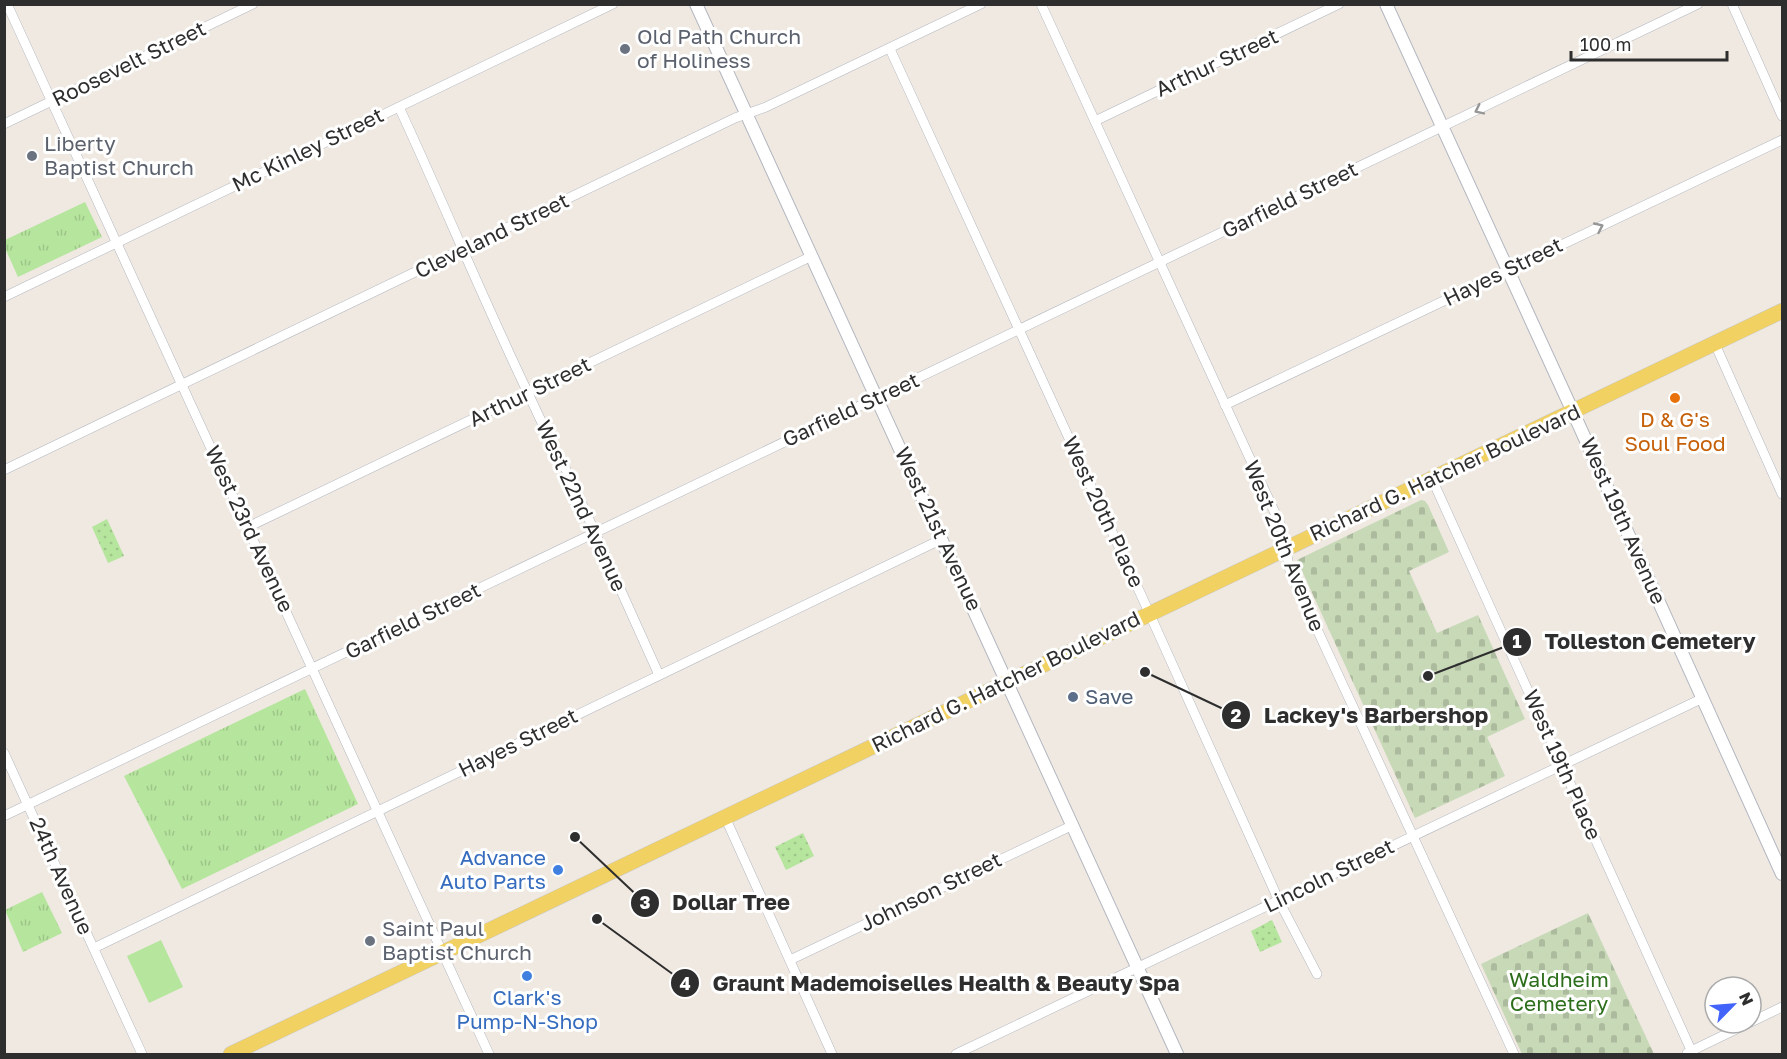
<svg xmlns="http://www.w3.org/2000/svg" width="1787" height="1059" font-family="'Golos Text',sans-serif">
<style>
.grass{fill:url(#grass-tufts)}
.cemetery{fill:url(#cemetery-stones)}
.park{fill:url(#park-dots)}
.garden{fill:#b6e59e}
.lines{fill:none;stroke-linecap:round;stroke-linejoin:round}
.minor-casing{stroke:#b4b7c1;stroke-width:10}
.tertiary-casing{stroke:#b4b7c1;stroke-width:14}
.primary-casing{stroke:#c9c9c9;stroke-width:16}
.minor{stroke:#fff;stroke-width:9}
.tertiary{stroke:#fff;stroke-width:12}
.primary{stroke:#f2d163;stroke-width:15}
.oneway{stroke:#969696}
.worship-dot{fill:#6b7280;stroke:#fff;stroke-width:2}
.food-dot{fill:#e8710a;stroke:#fff;stroke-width:2}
.service-dot{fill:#5c6f8a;stroke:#fff;stroke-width:2}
.shop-dot{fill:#3f7fe0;stroke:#fff;stroke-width:2}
.labels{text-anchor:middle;stroke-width:6;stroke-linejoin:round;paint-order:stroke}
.worship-label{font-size:21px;fill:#5b616d;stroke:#fff;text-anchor:start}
.street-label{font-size:21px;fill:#2e2e2e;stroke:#fff}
.food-label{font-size:21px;fill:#c56008;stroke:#fff}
.service-label{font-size:21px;fill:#4e5e75;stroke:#fff;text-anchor:start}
.shop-label{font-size:21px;fill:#366cbe;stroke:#fff;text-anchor:end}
.park-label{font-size:21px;fill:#2c6e1b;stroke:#fff}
.leader{fill:none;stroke:#2e2e2e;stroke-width:2}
.callout-dot{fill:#2e2e2e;stroke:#fff;stroke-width:2}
.mark-label{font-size:18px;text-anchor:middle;font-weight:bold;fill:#fff}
.callout-label{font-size:22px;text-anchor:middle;font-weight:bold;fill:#2e2e2e;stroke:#fff;stroke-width:6;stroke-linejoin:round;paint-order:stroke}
</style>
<defs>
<pattern id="grass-tufts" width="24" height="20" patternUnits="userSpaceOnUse" patternTransform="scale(1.5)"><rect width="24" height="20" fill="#b6e59e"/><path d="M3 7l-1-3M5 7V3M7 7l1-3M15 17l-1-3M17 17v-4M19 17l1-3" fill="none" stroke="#9dc588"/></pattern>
<pattern id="cemetery-stones" width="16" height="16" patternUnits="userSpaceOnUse" patternTransform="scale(1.5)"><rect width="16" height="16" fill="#c8d9b8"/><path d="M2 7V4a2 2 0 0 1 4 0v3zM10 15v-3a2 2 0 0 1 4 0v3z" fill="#acbb9e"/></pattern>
<pattern id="park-dots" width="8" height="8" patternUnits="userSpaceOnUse" patternTransform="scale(1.5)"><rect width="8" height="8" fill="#b6e59e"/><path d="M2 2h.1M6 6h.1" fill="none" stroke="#9dc588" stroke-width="1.8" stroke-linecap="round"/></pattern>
</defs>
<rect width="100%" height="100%" fill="#efe9e1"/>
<g class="grass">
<path d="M85 202 102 237 18 277 5 248V240Z"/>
<path d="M305 689 358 804 182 889 124 776Z"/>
<path d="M42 892 62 933 23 952 5 910Z"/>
</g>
<g class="cemetery">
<path d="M1421 500 1425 501 1428 505 1449 552 1409 571 1437 633 1478 615 1525 719 1487 737 1505 776 1415 818 1297 560Z"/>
<path d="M1588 913 1654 1054H1522L1481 964Z"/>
</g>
<g class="park">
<path d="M107 519 124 556 108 563 92 527Z"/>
<path d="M803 833 814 856 786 870 775 847Z"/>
<path d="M1272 920 1282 942 1260 952 1251 931Z"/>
</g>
<path class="garden" d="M161 940 183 987 149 1003 127 956Z"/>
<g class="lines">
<defs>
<g id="minor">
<path d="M7 4 489 1054"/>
<path d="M1041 4 1281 526 1290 571 1514 1054"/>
<path d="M1732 4 1782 116"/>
<path d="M890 49 1142 597 1279 901 1317 974"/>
<path d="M399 107C443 202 483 299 528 393 541 421 553 448 569 475L659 675"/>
<path d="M1095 121 1339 4"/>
<path d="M4 124 253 4"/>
<path d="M4 297 613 4"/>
<path d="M1715 344 1782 494"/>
<path d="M1225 405 1782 140"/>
<path d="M4 470 735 118 766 107 981 4"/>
<path d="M1432 479 1691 1050"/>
<path d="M248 527 812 256"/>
<path d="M4 753 142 1054"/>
<path d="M4 816 1698 4"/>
<path d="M725 817 832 1054"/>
<path d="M94 948 942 539"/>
<path d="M790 960 1073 825"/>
<path d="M1751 1022 1782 1007"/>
<path d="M1687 1053 1749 1023"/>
<path d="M956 1054 1703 698"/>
</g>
<g id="tertiary">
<path d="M696 4 1177 1054"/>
<path d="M1386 4 1573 412 1782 874"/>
</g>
<path id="primary" d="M231 1054 1782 311"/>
</defs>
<use href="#minor" class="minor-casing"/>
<use href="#tertiary" class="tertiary-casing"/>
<use href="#primary" class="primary-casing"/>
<use href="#minor" class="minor"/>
<use href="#tertiary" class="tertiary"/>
<use href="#primary" class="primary"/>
</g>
<defs><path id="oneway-chevron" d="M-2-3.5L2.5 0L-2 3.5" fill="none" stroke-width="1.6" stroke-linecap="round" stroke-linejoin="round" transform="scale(1.5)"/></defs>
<g class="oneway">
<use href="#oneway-chevron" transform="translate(1479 110) rotate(154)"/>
<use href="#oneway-chevron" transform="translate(1599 227) rotate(-25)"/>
</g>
<g class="worship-dot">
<circle cx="625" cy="49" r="6"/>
<circle cx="32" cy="156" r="6"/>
<circle cx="370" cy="941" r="6"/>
</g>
<circle class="food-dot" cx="1675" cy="398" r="6"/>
<circle class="service-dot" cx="1073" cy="697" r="6"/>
<g class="shop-dot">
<circle cx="558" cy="870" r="6"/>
<circle cx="527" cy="976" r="6"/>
</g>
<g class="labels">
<g class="worship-label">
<text x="637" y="44">Old Path Church<tspan x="637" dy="24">of Holiness</tspan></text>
<text x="44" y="151">Liberty<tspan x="44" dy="24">Baptist Church</tspan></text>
<text x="382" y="936">Saint Paul<tspan x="382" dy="24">Baptist Church</tspan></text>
</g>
<g class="street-label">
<text transform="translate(1217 63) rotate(-25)" y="7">Arthur Street</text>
<text transform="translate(129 64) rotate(-26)" y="7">Roosevelt Street</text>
<text transform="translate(308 150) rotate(-26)" y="7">Mc Kinley Street</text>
<text transform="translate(1290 200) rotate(-26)" y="7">Garfield Street</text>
<text transform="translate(492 236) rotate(-26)" y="7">Cleveland Street</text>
<text transform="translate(1503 272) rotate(-26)" y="7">Hayes Street</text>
<text transform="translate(530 392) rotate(-26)" y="7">Arthur Street</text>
<text transform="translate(851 410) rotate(-25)" y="7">Garfield Street</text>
<text transform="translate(1445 473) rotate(-25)" y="7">Richard G. Hatcher Boulevard</text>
<text transform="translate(581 506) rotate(65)" y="7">West 22nd Avenue</text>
<text transform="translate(1103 512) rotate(65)" y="7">West 20th Place</text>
<text transform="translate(1623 521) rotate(66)" y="7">West 19th Avenue</text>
<text transform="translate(249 529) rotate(65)" y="7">West 23rd Avenue</text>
<text transform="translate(938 529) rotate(65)" y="7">West 21st Avenue</text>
<text transform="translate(1284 546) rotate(68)" y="7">West 20th Avenue</text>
<text transform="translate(413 621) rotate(-26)" y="7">Garfield Street</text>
<text transform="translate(1006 682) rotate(-26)" y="7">Richard G. Hatcher Boulevard</text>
<text transform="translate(518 743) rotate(-26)" y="7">Hayes Street</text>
<text transform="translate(1562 765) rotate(66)" y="7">West 19th Place</text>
<text transform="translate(61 876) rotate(66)" y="7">24th Avenue</text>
<text transform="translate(1329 876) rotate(-26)" y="7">Lincoln Street</text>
<text transform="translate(931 892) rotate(-26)" y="7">Johnson Street</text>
</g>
<g class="food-label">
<text x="1675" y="427">D &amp; G's<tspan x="1675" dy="24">Soul Food</tspan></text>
</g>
<g class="service-label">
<text x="1085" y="704">Save</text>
</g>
<g class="shop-label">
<text x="546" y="865">Advance<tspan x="546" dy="24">Auto Parts</tspan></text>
<text x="527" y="1005" text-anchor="middle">Clark's<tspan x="527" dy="24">Pump-N-Shop</tspan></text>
</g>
<g class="park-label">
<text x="1559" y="987">Waldheim<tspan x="1559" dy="24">Cemetery</tspan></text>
</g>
</g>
<path class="leader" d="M1428 676L1517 642M1145 672L1236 715M575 837L645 903M597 919L685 983"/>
<g class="callout-dot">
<circle cx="1428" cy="676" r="6"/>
<circle cx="1145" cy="672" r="6"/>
<circle cx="575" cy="837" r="6"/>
<circle cx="597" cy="919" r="6"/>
<circle cx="1517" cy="642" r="15"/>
<circle cx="1236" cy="715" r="15"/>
<circle cx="645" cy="903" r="15"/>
<circle cx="685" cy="983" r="15"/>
</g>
<g class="mark-label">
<text x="1517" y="648">1</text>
<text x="1236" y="722">2</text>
<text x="645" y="909">3</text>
<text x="685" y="990">4</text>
</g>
<g class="callout-label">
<text x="1650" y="649">Tolleston Cemetery</text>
<text x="1376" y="723">Lackey's Barbershop</text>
<text x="731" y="910">Dollar Tree</text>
<text x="946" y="991">Graunt Mademoiselles Health &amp; Beauty Spa</text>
</g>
<rect width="1787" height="1059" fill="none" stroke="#2e2e2e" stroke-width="12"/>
<g transform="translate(1733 1005) rotate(65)"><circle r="28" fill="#ffffff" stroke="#ababab" stroke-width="1.5"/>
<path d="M0-4.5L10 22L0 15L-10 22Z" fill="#4264fb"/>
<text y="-9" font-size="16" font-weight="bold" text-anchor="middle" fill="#2e2e2e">N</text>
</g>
<path d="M1571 51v9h156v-9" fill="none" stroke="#2e2e2e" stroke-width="3"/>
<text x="1580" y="51" font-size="18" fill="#2e2e2e" stroke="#ffffff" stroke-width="4.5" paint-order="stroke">100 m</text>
</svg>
